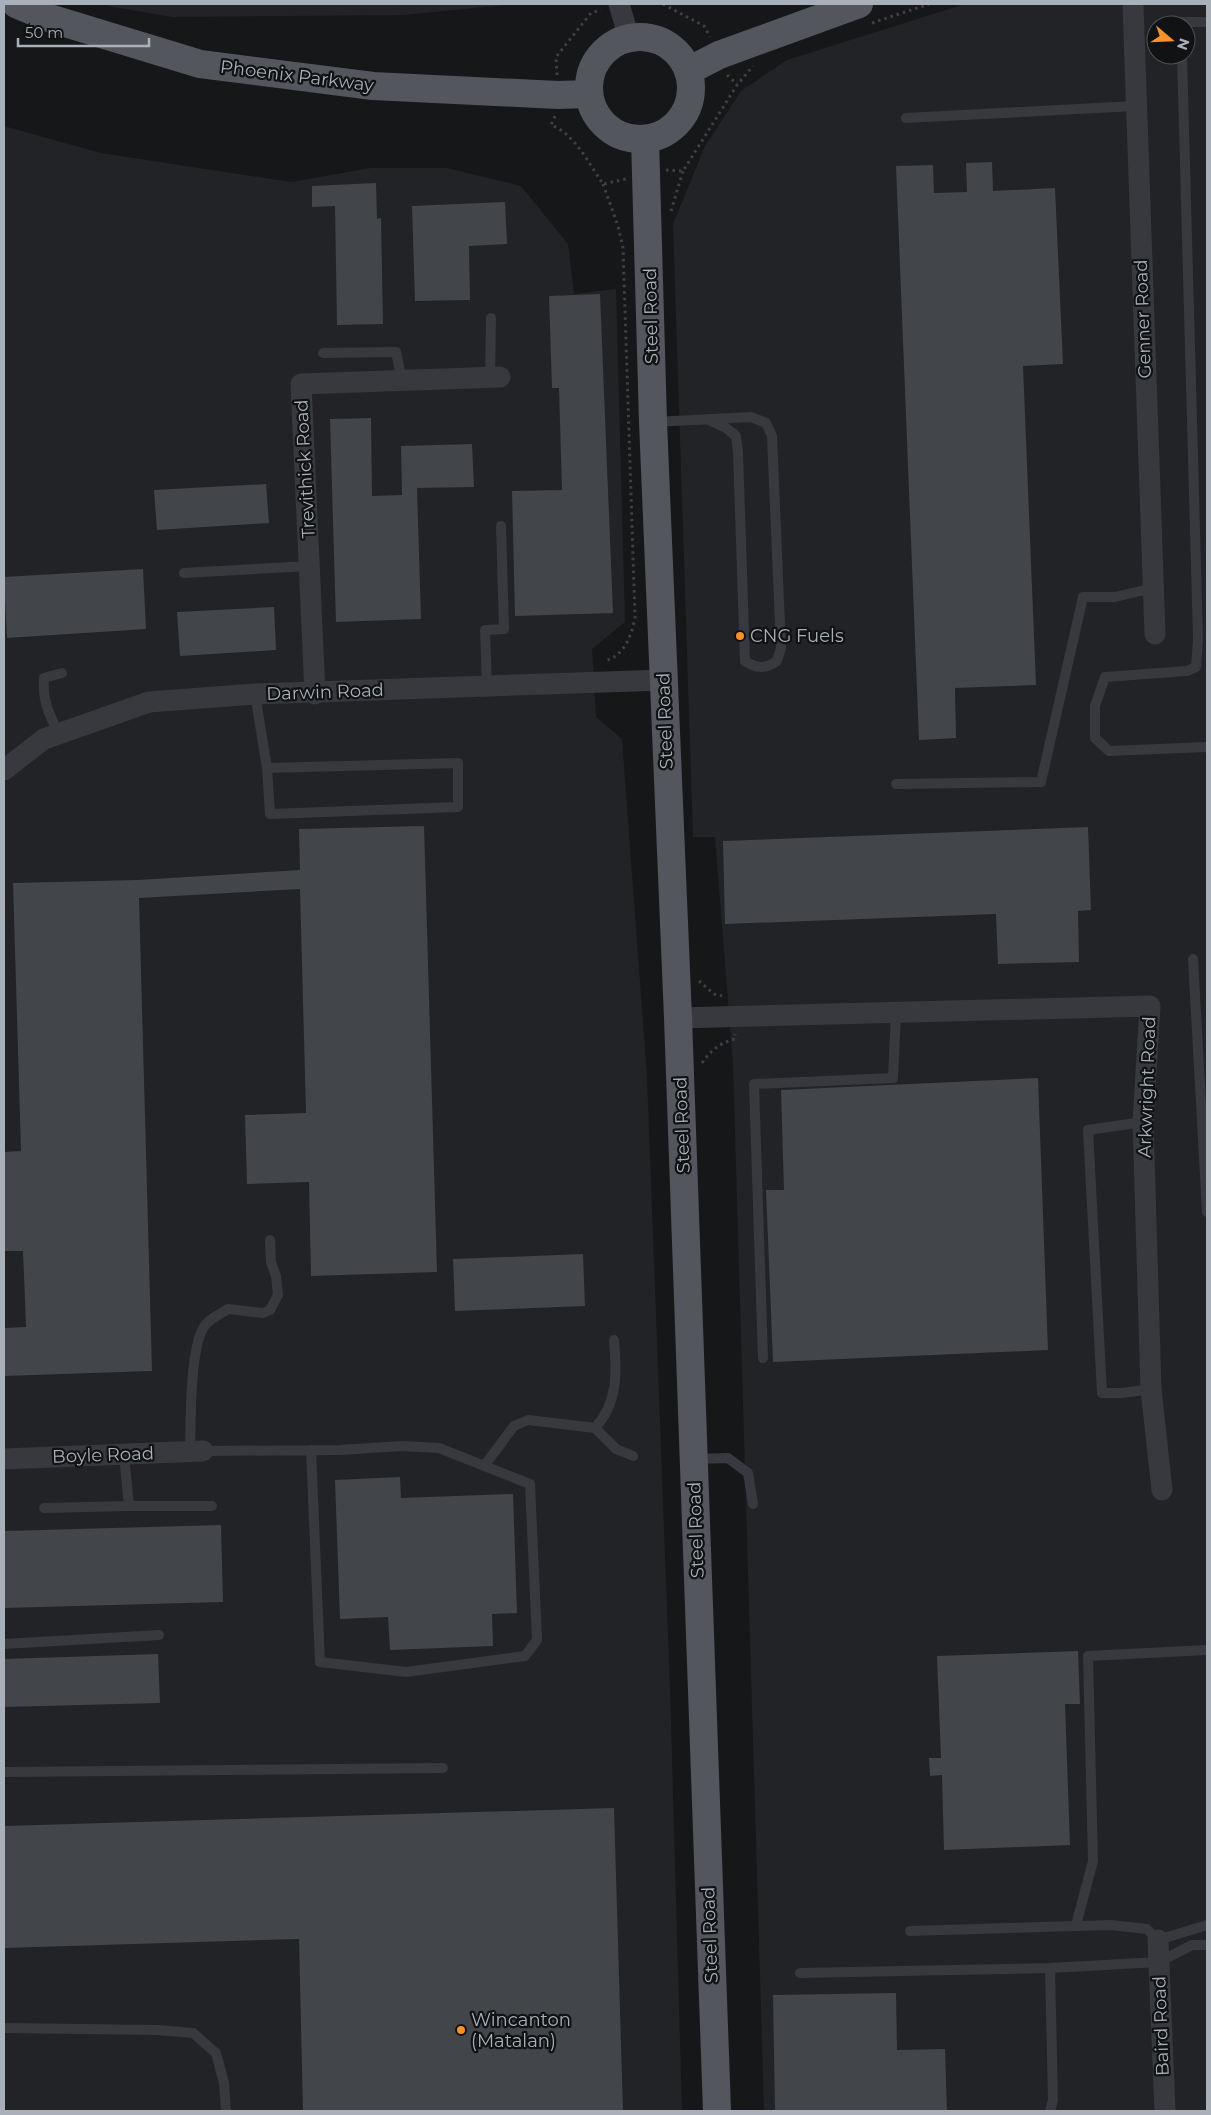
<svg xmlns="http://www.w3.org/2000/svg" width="1211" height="2115" font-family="Montserrat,sans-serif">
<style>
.built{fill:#222326;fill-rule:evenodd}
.building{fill:#424549}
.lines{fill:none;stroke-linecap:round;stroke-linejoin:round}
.path{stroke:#3d4145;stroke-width:3;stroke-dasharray:2.5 4;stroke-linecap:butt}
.service{stroke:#37393e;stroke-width:10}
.minor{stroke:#37393e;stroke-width:21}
.primary{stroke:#53575d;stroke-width:28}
.poi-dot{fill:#fc902b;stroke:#111214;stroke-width:2}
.labels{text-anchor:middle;stroke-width:4.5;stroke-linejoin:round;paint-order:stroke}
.street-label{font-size:18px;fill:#a8b0b9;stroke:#111214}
.poi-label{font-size:18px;fill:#a8b0b9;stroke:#111214;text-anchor:start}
</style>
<rect width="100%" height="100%" fill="#161719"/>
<g class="built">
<path d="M104 4H514L403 15 172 17 114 7Z"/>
<path d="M965 4H1207V2111H764L733 1065 715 837H693L673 224 705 146 741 91 787 60ZM1156 25H1186V55H1156Z"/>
<path d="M4 126 101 153 291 182 371 168H447L521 186 568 244 574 294 616 289 625 622 592 649 596 717 622 739 647 1076 670 1688 682 2111H4Z"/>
</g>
<g class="building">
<path d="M992 162 993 191 1055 188 1063 364 1023 366 1036 685 955 688 956 738 919 740 896 166 933 165 934 193 967 192 966 163Z"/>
<path d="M376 183 377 219 381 218 383 324 337 325 335 206 312 207V186Z"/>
<path d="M505 202 507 244 469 246 470 300 415 301 412 206Z"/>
<path d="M600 294 613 613 515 616 512 491 562 490 559 388H552L549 296Z"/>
<path d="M371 418 372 496 402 495 401 446 472 444 474 487 417 488 421 619 336 622 330 419Z"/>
<path d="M266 484 269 523 157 530 154 490Z"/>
<path d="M143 569 146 629 7 638 4 577Z"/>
<path d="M274 607 276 650 180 656 177 612Z"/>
<path d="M424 826 437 1272 311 1276 309 1182 247 1184 245 1115 306 1113 300 889 139 898 152 1371 4 1376V1328L26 1327 23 1251H4V1152L21 1151 13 883 138 880 300 870 299 829Z"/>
<path d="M1088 827 1091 910 1078 911 1079 962 998 964 996 914 725 924 723 841Z"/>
<path d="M1038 1078 1048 1350 773 1362 766 1190H784L781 1090Z"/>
<path d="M583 1254 585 1306 455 1311 453 1259Z"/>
<path d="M400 1477 401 1498 513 1494 517 1613 492 1614 493 1646 390 1650 388 1617 340 1619 335 1480Z"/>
<path d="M221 1525 223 1602 4 1608V1531Z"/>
<path d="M1078 1651 1080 1704H1065L1070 1845 944 1850 942 1775 930 1776 929 1758H941L937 1656Z"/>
<path d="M158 1654 160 1703 4 1707V1659Z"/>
<path d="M614 1808 623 2111H303L299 1939 4 1948V1826Z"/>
<path d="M896 1993 897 2050 945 2049 947 2111H775L773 1995Z"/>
</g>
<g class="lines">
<g class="path">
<path d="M663 4 704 26 710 37"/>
<path d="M872 23 929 4"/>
<path d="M557 75 556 57 591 13 601 10"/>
<path d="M727 75 737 84"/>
<path d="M555 116 551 125C575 134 589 164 603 184L626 179"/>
<path d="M666 170 683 171 737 85 753 66"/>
<path d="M603 184 618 226 623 248 635 617C632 635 624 657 604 661"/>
<path d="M671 211 683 171"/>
<path d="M699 981 714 994 722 996"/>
<path d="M702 1063C711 1050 720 1043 735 1039V1034"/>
</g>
<g class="service">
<path d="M1181 25V22H1207"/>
<path d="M1182 55 1198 640 1196 667 1187 671 1105 677 1095 706V738L1109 751 1207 747"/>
<path d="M906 118 1135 106"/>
<path d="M323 353 396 352 402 381"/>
<path d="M490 378 491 318"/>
<path d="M654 422 751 417 766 423 772 436 781 648 777 661C765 669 757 669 745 661L738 452 736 436 726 428 707 419"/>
<path d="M184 573 310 566"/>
<path d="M487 687 485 630 504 629 501 526"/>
<path d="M255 694 267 768 458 763V807L270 814 267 768"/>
<path d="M59 734C49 715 42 699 44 678L62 673"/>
<path d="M896 784 1041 782 1083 597H1115L1153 588"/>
<path d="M1193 959 1207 1212"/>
<path d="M1143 1122 1088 1130 1102 1393H1122L1151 1389"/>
<path d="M763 1358 754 1084 893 1078 896 1012"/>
<path d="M595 1428C618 1403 617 1372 614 1340"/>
<path d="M203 1451 340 1450 402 1446 439 1448 530 1484 537 1640 525 1656 406 1672 320 1662 311 1450"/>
<path d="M190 1452C191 1424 189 1344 206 1324 211 1318 222 1313 228 1309L263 1313 270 1310 278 1295 276 1276 271 1262 270 1240"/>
<path d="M124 1455 129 1506H212"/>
<path d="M694 1459 728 1458 748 1473 753 1504"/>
<path d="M484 1466 514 1426 528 1420 595 1428 616 1449 633 1456"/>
<path d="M44 1508 129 1506"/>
<path d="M4 1644 159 1635"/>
<path d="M4 1772 443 1768"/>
<path d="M1076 1925 1093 1861 1088 1656 1207 1650"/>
<path d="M910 1931 1111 1925 1147 1929 1158 1940 1207 1925"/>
<path d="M800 1973 1050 1968 1159 1962 1192 1945H1207"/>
<path d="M4 2028 158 2030 193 2033 216 2053 224 2083 226 2111"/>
<path d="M1050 2111 1053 2100 1050 1968"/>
</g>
<g class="minor">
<path d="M619 4 629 38"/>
<path d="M1133 4 1155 634"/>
<path d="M315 694 301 384 500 377"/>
<path d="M4 770 44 739 149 702 255 694 663 680"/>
<path d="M678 1018 1150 1006 1143 1122 1151 1389 1162 1490"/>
<path d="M4 1459 203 1451"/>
<path d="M1158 1940 1165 2111"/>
</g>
<g class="primary">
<path d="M16 4 49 18 200 64 373 86 558 95 588 94"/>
<circle cx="640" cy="88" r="51"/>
<path d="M688 71 719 55 859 4"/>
<path d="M645 139 653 422 678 1018 717 2111"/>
</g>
</g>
<g class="poi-dot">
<circle cx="740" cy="636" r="5"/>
<circle cx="461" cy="2030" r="5"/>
</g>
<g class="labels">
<g class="street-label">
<text transform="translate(297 76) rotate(7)" y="6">Phoenix Parkway</text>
<text transform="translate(651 316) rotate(-91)" y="6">Steel Road</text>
<text transform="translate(1143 319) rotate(-92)" y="6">Genner Road</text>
<text transform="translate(305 469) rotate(-93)" y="6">Trevithick Road</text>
<text transform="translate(325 692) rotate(-2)" y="6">Darwin Road</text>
<text transform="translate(665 721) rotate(-92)" y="6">Steel Road</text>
<text transform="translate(1147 1087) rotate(-88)" y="6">Arkwright Road</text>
<text transform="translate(682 1125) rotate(-92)" y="6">Steel Road</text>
<text transform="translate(103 1455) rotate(-2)" y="6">Boyle Road</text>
<text transform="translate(696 1530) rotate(-92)" y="6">Steel Road</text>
<text transform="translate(710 1935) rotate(-92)" y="6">Steel Road</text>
<text transform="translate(1161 2026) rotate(-92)" y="6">Baird Road</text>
</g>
<g class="poi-label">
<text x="750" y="642">CNG Fuels</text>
<text x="471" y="2026">Wincanton<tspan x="471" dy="21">(Matalan)</tspan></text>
</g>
</g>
<rect width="1211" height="2115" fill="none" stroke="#a8b0b9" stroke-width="10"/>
<g transform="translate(1171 40) rotate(109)"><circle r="24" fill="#111214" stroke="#4d5156"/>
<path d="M0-4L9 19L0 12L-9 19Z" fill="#fc902b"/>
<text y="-8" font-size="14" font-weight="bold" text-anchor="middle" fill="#a8b0b9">N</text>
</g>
<path d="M18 38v8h131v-8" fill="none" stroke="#a8b0b9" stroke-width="2.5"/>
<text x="25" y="38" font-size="15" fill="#a8b0b9" stroke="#111214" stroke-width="4" paint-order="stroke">50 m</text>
</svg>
